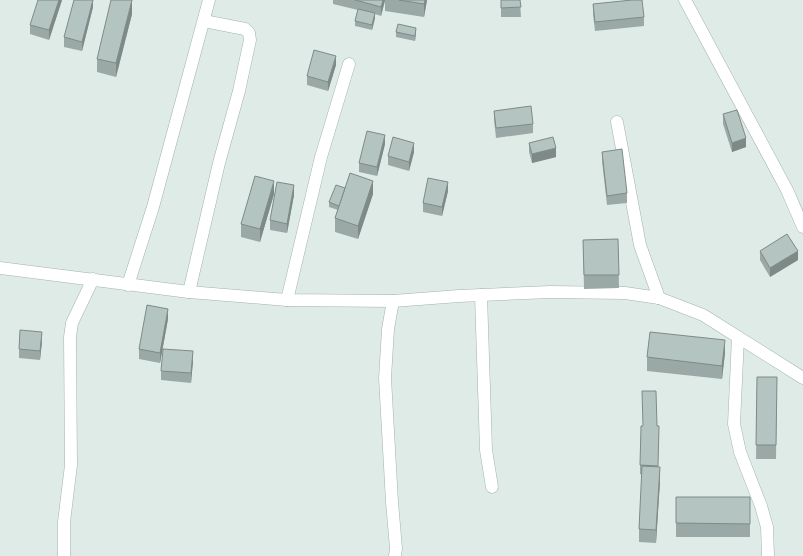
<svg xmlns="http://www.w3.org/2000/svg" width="803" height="556" font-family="Jost,sans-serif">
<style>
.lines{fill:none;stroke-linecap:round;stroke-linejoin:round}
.minor-casing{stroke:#a2b3af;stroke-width:13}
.minor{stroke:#fff;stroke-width:12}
.wall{fill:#9ba9a6}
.shaded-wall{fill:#7e8a87}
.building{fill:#b4c5c1;stroke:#7e8a87}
</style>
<rect width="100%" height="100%" fill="#dfebe7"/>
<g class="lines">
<defs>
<g id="minor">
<path d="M685 0 787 190 803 227"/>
<path d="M617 122 640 245 659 298"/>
<path d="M0 268 189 292 287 300 393 301 459 296 550 292 625 293 659 298 703 315 803 378"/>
<path d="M128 285 153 207 209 0"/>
<path d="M189 292 219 163 239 91 250 40 249 33 245 29 204 21"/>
<path d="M481 295 486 450 492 487"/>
<path d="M287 300 321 157 349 64"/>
<path d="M393 301 388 329 385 378 392 502 396 548 395 556"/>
<path d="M738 337 734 424 740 452 761 506 767 527 768 556"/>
<path d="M64 556V522L71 465 70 337 72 323 93 279"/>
</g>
</defs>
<use href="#minor" class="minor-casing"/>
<use href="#minor" class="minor"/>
</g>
<g class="wall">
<path d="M62 0 49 40 30 34V25Z"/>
<path d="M93 0V7L82 51 64 47V37Z"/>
<path d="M333 0H427L424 17 385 11V1L381 16 375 14V18L372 30 355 26V21L358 10 333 4Z"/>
<path d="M501 0H520L521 17H501Z"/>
<path d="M593 4 644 17V26L595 31 593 14Z"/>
<path d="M132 14 116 77 97 72V59Z"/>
<path d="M396 32H416L415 41 396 37Z"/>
<path d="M336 65 328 91 307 85V76Z"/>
<path d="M494 111 533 124V133L496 138 494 120Z"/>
<path d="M723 114 746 147 732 152 723 124Z"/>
<path d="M529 143 556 157 532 163 529 152Z"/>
<path d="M385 144 377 176 359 172V163Z"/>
<path d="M414 152 409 171 388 165V156Z"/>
<path d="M602 152 627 193V203L607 205 602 161Z"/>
<path d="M345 188 373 194 358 239 335 232V218L338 210 329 207V202Z"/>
<path d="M448 191 442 216 423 212V203Z"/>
<path d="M274 194 260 242 241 237V224Z"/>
<path d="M294 195 287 233 270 230V220Z"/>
<path d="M618 239 619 288 584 289 583 240Z"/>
<path d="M760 251 798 260 770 277 760 260Z"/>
<path d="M168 319 160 363 139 359V349Z"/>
<path d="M42 341 40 360 19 358V349Z"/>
<path d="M725 353 722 379 647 371V357Z"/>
<path d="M193 361 191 383 161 380V371Z"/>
<path d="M757 377H777L776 459H756Z"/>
<path d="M657 426 658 467 660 481 656 543 639 542V529L642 475 640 474V465Z"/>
<rect x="676" y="497" width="74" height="40"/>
</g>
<g class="shaded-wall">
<path d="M59 0H62L49 40V30Z"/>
<path d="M93 0V7L82 51V42Z"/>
<path d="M132 0V14L116 77V63Z"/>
<path d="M383 0H385L381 16V7Z"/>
<path d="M425 0H427L424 17V4Z"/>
<path d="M375 13V18L372 30V25Z"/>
<path d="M416 28V32L415 41V36Z"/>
<path d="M336 56V65L328 91V82Z"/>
<path d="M385 135V144L377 176V167Z"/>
<path d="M746 138V147L732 152V143Z"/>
<path d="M414 143V152L409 171V162Z"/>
<path d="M556 148V157L532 163V154Z"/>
<path d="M274 181V194L260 242V229Z"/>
<path d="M373 181V194L358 239V226Z"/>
<path d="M448 182V191L442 216V207Z"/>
<path d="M294 185V195L287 233V224Z"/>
<path d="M798 251V260L770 277V268Z"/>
<path d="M168 309V319L160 363V353Z"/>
<path d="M42 332V341L40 360V351Z"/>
<path d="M725 340V353L722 379V366Z"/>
<path d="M193 351V361L191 383V373Z"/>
<path d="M660 467V481L656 543V530Z"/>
</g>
<g class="building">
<path d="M38 0H59L49 30 30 25Z"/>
<path d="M74 0H93L82 42 64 37Z"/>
<path d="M111 0H132L116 63 97 59Z"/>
<path d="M355 0H383L381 7Z"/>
<path d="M399 0H425L424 4Z"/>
<path d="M501 0H520L521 7 501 8Z"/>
<path d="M632 0H642L644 17 595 22 593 4Z"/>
<path d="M358 9 375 13 372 25 355 21Z"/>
<path d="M398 24 416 28 415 36 396 32Z"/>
<path d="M314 50 336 56 328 82 307 76Z"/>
<path d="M531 106 533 124 496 128 494 111Z"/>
<path d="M737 110 746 138 732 143 723 114Z"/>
<path d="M367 131 385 135 377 167 359 163Z"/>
<path d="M393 137 414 143 409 162 388 156Z"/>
<path d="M553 137 556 148 532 154 529 143Z"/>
<path d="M622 149 627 193 607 196 602 152Z"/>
<path d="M350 173 373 181 358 226 335 218Z"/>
<path d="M255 176 274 181 260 229 241 224Z"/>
<path d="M428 178 448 182 442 207 423 203Z"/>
<path d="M277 182 294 185 287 224 270 220Z"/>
<path d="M336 185 345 188 339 206 329 202Z"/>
<path d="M787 234 798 251 770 268 760 251Z"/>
<path d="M618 239 619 275H584L583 240Z"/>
<path d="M147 305 168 309 160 353 139 349Z"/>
<path d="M20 330 42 332 40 351 19 349Z"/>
<path d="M650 332 725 340 722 366 647 357Z"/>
<path d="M163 349 193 351 191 373 161 371Z"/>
<path d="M757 377H777L776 445H756Z"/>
<path d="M642 391H656L657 426H659L658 466 640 465 641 426H643Z"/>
<path d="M642 466 660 467 656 530 639 529Z"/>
<path d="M676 497H750V524L676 523Z"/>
</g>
</svg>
